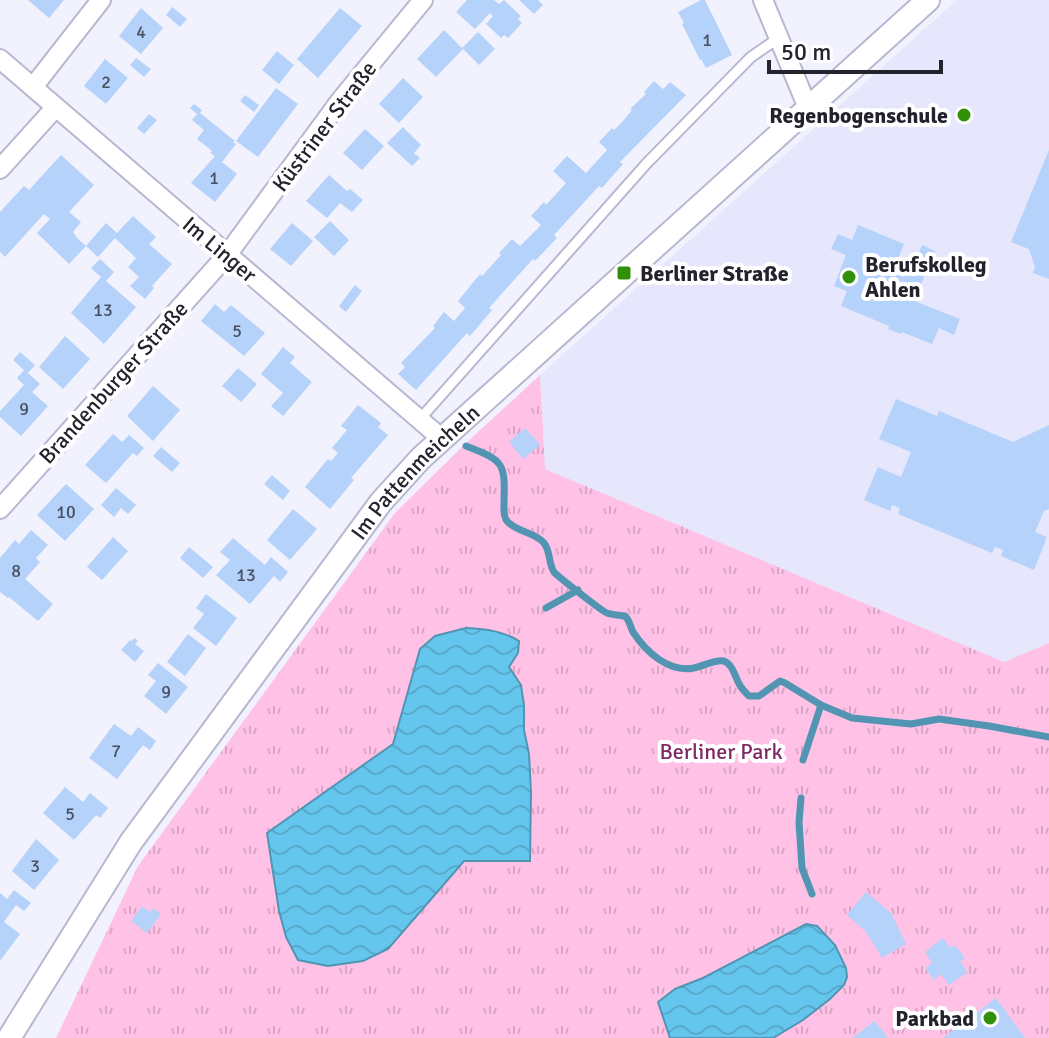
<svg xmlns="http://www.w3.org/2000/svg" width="1049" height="1038" font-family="Signika,sans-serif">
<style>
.built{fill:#e6e6fc}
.park{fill:url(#park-tufts);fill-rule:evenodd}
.water{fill:url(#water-waves);stroke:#5195b3;stroke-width:2}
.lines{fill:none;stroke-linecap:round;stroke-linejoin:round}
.stream{stroke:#5195b3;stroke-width:7}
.building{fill:#b5d2fa}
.service-casing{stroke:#b7b7d2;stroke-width:13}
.minor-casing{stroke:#b7b7d2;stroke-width:22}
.tertiary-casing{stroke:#b7b7d2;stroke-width:26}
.service{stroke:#fff;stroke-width:9}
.minor{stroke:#fff;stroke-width:18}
.tertiary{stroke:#fff;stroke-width:22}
.poi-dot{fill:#30900a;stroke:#fff;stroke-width:3}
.labels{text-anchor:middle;stroke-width:8;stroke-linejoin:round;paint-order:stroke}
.number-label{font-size:18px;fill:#484f60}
.poi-label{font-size:22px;font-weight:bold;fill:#23232d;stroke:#fff;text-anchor:end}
.street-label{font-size:22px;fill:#23232d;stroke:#fff}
.park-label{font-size:22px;fill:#7f2963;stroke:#fff}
</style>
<defs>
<pattern id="park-tufts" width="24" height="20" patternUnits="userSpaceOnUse" patternTransform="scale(2)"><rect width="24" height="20" fill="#ffc1e5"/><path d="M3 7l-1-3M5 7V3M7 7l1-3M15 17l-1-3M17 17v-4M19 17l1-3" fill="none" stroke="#daa6c5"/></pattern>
<pattern id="water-waves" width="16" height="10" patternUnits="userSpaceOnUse" patternTransform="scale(2)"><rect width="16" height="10" fill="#65c6ed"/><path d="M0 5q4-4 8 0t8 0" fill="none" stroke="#57aacc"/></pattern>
</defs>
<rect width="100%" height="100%" fill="#f2f2fe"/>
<path class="built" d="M957 0H1049V643L1004 662 544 469 540 375Z"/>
<path class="park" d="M540 375 545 469 1004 662 1049 643V1038H1025L996 999 943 1038H773C799 1022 823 1006 844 985L806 924 703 978 675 989 658 1002 670 1038H56L138 866 395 513 465 444ZM466 628 518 653 509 667 521 685 524 705V730L529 754 531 792 530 861H464L427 902 286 937 279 911 267 833 393 744 420 650 435 636Z"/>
<g class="water">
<path d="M466 628C486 629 503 631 519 641L518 653 509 667 521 685 524 705V730L529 754 531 792 530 861H464L388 949 363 961 328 966 298 960 286 937 279 911 267 833 393 744 420 649 435 636Z"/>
<path d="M806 924 817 926 835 945 846 968 847 977 844 985 830 999 803 1020 773 1038H670L658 1002 675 989 703 978Z"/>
</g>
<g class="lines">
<g class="stream">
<path d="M466 446C505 461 505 463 504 504 504 510 503 516 507 521 516 532 535 532 544 543 551 552 548 563 554 572 556 575 603 612 607 613 612 615 619 615 625 616 630 621 630 626 633 632 646 652 669 673 694 668 703 666 716 659 724 661 734 665 735 679 741 687 743 690 746 693 749 696H759L780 681 785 683 821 705 852 718 911 724 939 719 989 726 1049 737"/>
<path d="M546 608 578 590"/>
<path d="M803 760 821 705"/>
<path d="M801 798 799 822 802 868 812 894"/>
</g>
</g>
<g class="building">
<path d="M28 0H64L49 18Z"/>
<path d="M467 0H494L499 4 504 0 521 16 518 19 522 23 508 38 504 35 501 38 486 24 493 16 490 13 475 29 456 12Z"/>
<path d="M519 0H538L543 5 534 14Z"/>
<path d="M701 0H705L732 55 706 68 701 59 700 60 682 24 684 23 678 12Z"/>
<path d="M172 7 187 19 180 27 166 15Z"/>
<path d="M141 8 163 28 141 54 119 36Z"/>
<path d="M340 8 362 26 318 78 297 59Z"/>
<path d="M444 30 462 48 478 32 495 49 479 65 463 49 436 77 417 59Z"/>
<path d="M277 51 294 65 279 84 262 70Z"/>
<path d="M136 58 151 69 144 77 130 65Z"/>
<path d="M105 59 128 78 106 104 84 86Z"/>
<path d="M403 78 423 97 399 123 379 104Z"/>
<path d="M654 81 663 89 670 82 686 95 620 162 623 164 602 188 599 186 554 235 557 238 535 261 533 259 489 308 492 310 470 336 467 333 416 390 398 374 405 367 401 363 435 328 433 326 444 312 454 321 465 308 458 301 480 274 482 276 501 255 499 253 512 239 520 246 541 225 531 216 544 202 546 205 566 183 553 171 567 156 586 173 607 150 599 142 612 128 614 130 623 121 632 110 630 109 646 94 644 92Z"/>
<path d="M276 88 298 104 258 157 236 141Z"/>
<path d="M245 95 259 105 254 112 240 101Z"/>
<path d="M194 104 202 110 200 113 235 141 233 142 236 144 222 162 237 174 215 202 191 183 215 156 210 153 212 151 197 139 204 130 192 120 197 114 190 108Z"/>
<path d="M149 114 157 120 144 134 137 128Z"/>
<path d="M403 127 421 145 414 153 420 158 412 166 387 143Z"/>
<path d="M365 129 384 146 362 170 343 153Z"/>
<path d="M1049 150V279L1033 273 1035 267 1029 249 1011 242Z"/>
<path d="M61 155 94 185 69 212 81 222 73 232 77 238 86 246 106 223 117 233 133 216 156 237 149 244 172 264 152 286 154 288 145 299 130 286 139 277 128 267 136 258 115 238 98 257 86 246 69 264 37 233 50 219 44 214 5 257 0 252V212L24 186 29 190Z"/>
<path d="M329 175 347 191 350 189 363 200 352 212 340 203 327 218 306 201Z"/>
<path d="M330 221 349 240 334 256 314 237Z"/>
<path d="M292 223 313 241 291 266 270 249Z"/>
<path d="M858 225 904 244 898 259 914 266 922 245 935 251 914 301 960 319 954 335 939 328 932 344 902 332 900 334 888 329 889 326 841 306 847 291 834 286 846 255 831 249 838 234 852 240Z"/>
<path d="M100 259 114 272 106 281 136 307 104 344 71 313 101 277 91 268Z"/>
<path d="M355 285 362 291 346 312 339 306Z"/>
<path d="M215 304 224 312 231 305 265 333 244 356 201 321Z"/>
<path d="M65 336 90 359 63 389 39 367Z"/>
<path d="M283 347 295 357 290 363 312 382 283 416 271 406 283 393 261 374Z"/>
<path d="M20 352 35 365 28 373 40 384 32 392 48 406 21 436 0 417V411L24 385 17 378 24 370 13 360Z"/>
<path d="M238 368 257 384 241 402 222 386Z"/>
<path d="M153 386 180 410 153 441 127 416Z"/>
<path d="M896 399 937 416 939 411 1013 442 1049 425V509L1044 511 1035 532 1047 537 1034 570 1001 556 1003 550 995 547 992 553 898 514 900 508 892 505 890 511 864 500 878 467 901 477 911 452 879 439Z"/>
<path d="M358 405 381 423 378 427 388 435 351 478 354 480 330 509 305 487 328 459 331 461 338 453 332 448 347 430 341 426Z"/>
<path d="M525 428 540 445 523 459 509 442Z"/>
<path d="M113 434 122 442 129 435 144 448 137 456 133 453 106 483 85 465Z"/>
<path d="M161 447 180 463 172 472 153 456Z"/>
<path d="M272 475 290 491 283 500 264 484Z"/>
<path d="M66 484 94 509 65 541 37 515Z"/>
<path d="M116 488 136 505 128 514 121 508 114 517 101 505Z"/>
<path d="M293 509 317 529 290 560 267 540Z"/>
<path d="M31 530 48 545 36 558 40 562 25 579 53 604 38 621 9 597 8 598 0 592V558L15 540 19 544Z"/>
<path d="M113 537 128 551 102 580 87 567Z"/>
<path d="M233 538 265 565 271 557 288 572 280 582 274 576 250 604 216 575 230 560 220 552Z"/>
<path d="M189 547 213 567 203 578 180 558Z"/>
<path d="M206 594 237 618 216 646 193 628 204 614 196 608Z"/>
<path d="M188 634 206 648 185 676 167 662Z"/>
<path d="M134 638 138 641 135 644 144 651 135 662 121 650 130 640 132 641Z"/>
<path d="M158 663 188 687 166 714 144 696 156 681 148 675Z"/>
<path d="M114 724 131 736 138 727 156 741 150 750 143 745 117 779 89 758Z"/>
<path d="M65 787 83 802 90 793 108 808 100 818 96 815 74 840 43 813Z"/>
<path d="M36 839 59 860 34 890 12 871Z"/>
<path d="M14 890 31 903 24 911 16 905 4 922 20 934 0 961V893L7 899Z"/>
<path d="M866 892 891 913 906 944 882 958 866 932 847 915Z"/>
<path d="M142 906 150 912 153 908 161 914 147 933 131 921Z"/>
<path d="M943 938 950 948 955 945 965 958 960 962 968 972 949 985 941 974 934 980 925 968 932 963 925 952Z"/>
<path d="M996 998 1025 1038H943Z"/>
<path d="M875 1021 888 1038H852Z"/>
</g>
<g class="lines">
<defs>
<path id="service" d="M420 419 647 163 751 57 780 37"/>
<g id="minor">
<path d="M763 0 808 108"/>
<path d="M0 59 441 438"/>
<path d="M33 87 101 0"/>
<path d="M0 169 55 108"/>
<path d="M0 509 227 255 340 101 423 0"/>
</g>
<g id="tertiary">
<path id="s1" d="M9 1038 131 842 381 502 421 458 928 0"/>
</g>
</defs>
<use href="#service" class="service-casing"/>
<use href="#minor" class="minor-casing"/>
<use href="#tertiary" class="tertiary-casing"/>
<use href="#service" class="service"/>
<use href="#minor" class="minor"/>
<use href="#tertiary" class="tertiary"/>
</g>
<g class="poi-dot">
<circle cx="964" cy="115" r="8"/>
<rect x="616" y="265" width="16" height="16" rx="4"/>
<circle cx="849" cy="277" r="8"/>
<circle cx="990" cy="1018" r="8"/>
</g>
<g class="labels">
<g class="number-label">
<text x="141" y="38">4</text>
<text x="707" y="46">1</text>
<text x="106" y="88">2</text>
<text x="214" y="184">1</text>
<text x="103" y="316">13</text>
<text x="237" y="337">5</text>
<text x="24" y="415">9</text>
<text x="66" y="518">10</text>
<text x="16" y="577">8</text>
<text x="246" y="581">13</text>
<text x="166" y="698">9</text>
<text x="116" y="757">7</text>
<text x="70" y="820">5</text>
<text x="35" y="872">3</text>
</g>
<g class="poi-label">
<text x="948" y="123">Regenbogenschule</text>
<text x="865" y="272" text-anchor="start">Berufskolleg<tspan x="865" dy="25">Ahlen</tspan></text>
<text x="640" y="281" text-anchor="start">Berliner Straße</text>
<text x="974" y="1026">Parkbad</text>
</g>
<g class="street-label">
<text transform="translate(324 126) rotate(-53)" y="8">Küstriner Straße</text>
<text transform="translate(220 249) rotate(40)" y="8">Im Linger</text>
<text transform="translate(113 382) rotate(-48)" y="8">Brandenburger Straße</text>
<text dy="8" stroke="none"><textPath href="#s1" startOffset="698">Im Pattenmeicheln</textPath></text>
</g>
<g class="park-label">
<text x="721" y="759">Berliner Park</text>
</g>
</g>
<path d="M769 60v12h172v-12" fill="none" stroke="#23232d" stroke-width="4"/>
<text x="781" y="60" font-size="24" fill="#23232d" stroke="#ffffff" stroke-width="6" paint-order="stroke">50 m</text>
</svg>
